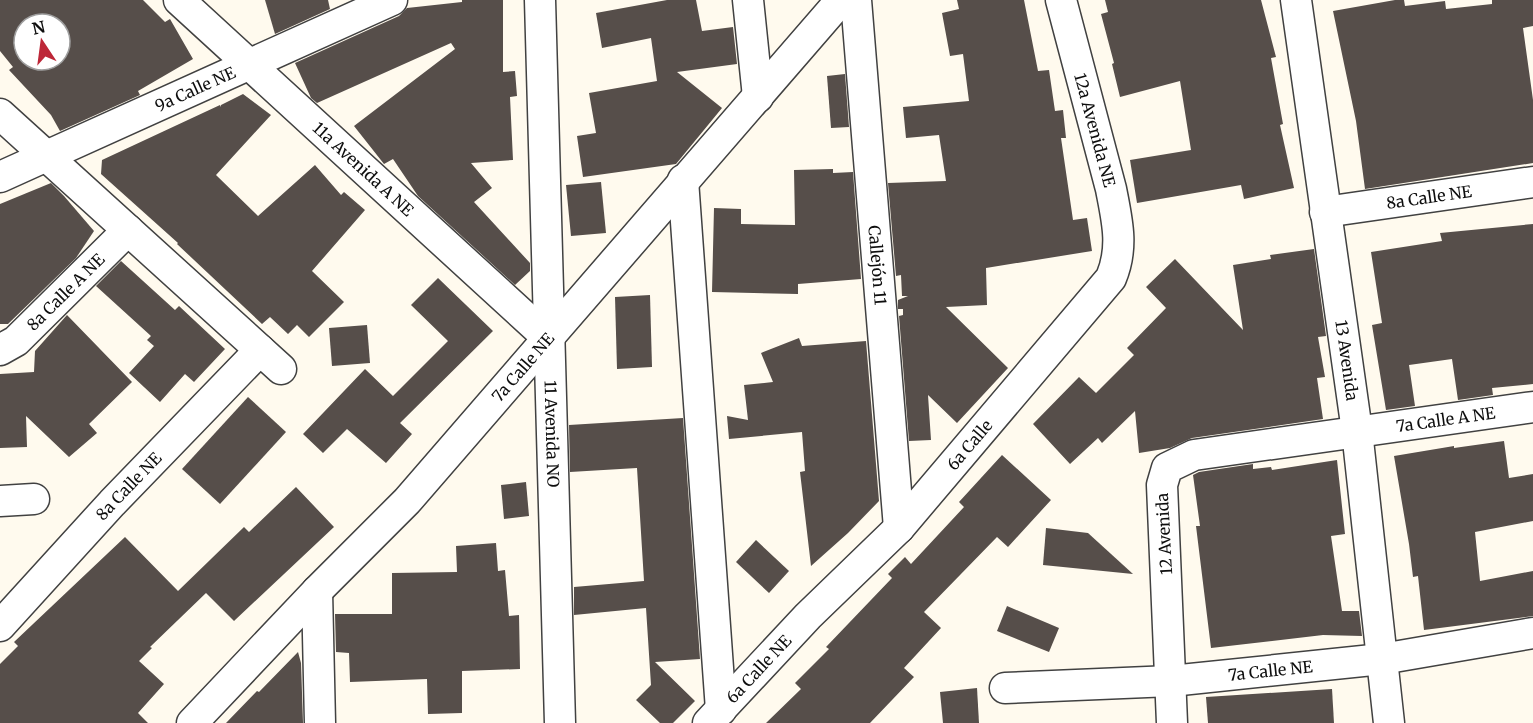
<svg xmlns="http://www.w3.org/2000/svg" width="1533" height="723" font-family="Merriweather,serif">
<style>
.building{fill:#564e4a;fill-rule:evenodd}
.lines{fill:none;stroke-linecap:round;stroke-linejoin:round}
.minor-casing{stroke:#414141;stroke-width:33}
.minor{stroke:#fff;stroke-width:30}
.labels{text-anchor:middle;stroke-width:6;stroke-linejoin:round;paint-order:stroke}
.street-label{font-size:16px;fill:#0e0e0e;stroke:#fff}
</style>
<rect width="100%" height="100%" fill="#fffaee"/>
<g class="building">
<path d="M0 0H143L165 22 170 19 193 59 138 91 140 95 60 131 51 115 9 70 13 67 0 51ZM24 24H60V60H24Z"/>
<path d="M265 0H328L330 9 275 34Z"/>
<path d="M462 0H503V72L515 71 517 96 510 97 513 160 471 163 492 188 474 202 530 263V271L515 285 418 196 393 159 384 164 354 126 455 49 451 43 317 103 311 98 295 63 399 16 407 8 462 2Z"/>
<path d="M667 0H696L702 31 733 27 737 64 677 72 722 108 676 164 583 177 577 136 596 133 589 93 657 81 651 38 602 48 596 13Z"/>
<path d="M957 0H1024L1038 71 1049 70 1055 111 1063 110 1066 138H1061L1073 220 1087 218 1092 251 986 268 987 305 946 307 1008 368 957 423 928 395 931 440 909 441 899 316 903 315V309H898V300L908 296H902L901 275 896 276 888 183 946 181 939 135 906 138 903 107 969 101 963 54 950 56 942 13 959 9Z"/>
<path d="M1105 0H1261L1276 57 1271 58 1283 124 1280 125 1294 188 1244 199 1241 185 1137 203 1130 160 1191 150 1180 81 1120 97 1112 64 1114 63 1101 14 1108 12Z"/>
<path d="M1395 0H1404L1405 6 1445 1 1446 9 1492 4V0H1533V26L1523 28 1533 100V163L1365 189 1356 121 1333 11Z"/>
<path d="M845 74 849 127 831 128 827 76Z"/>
<path d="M243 94 271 115 216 175 258 216 315 165 341 195 344 192 365 210 312 271 344 302 309 337 297 325 288 334 270 317 262 324 177 244 178 243 101 174 102 160 220 105 221 107V105Z"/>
<path d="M833 169V173L853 172 861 279 798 284V294L712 292 714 208 741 209V224L795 225 794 170Z"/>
<path d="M601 182 606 233 571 236 566 185Z"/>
<path d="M51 183 64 196 94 231 76 258 8 324H0V204Z"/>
<path d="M1533 224V384L1492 388 1493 395 1458 400 1452 359 1409 365 1415 406 1386 410 1372 325 1382 323 1371 252 1442 241 1440 233Z"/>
<path d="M1314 249 1326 336 1318 337 1325 377 1317 378 1323 419 1192 438 1170 448 1139 453 1135 411 1102 443 1098 438 1070 464 1033 424 1079 377 1096 393 1134 355 1127 348 1166 308 1146 287 1175 259 1243 330 1233 265 1271 259 1270 255Z"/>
<path d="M121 261 175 310 179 306 225 349 194 382 185 374 160 402 129 373 154 346 147 340 151 336 96 286Z"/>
<path d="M438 278 493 331 400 423 412 434 386 463 347 429 323 453 303 434 365 369 393 396 448 341 411 305Z"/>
<path d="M650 295 652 367 617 369 615 297Z"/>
<path d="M67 315 132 382 89 424 97 433 69 457 26 416 27 447 0 448V374L34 372 35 351Z"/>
<path d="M367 325 370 363 332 366 329 328Z"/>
<path d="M799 338 802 346 866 341 879 501 848 533 811 566 800 472 805 471 802 432 729 439 727 416 748 420 744 385 773 382 761 353Z"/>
<path d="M248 397 286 432 220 504 182 469Z"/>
<path d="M683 418 700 659 655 662 695 701 673 723H660L636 700 651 685 646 608 574 615V587L644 581 637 468 570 472 569 425Z"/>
<path d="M1504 441 1509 478 1533 474V521L1475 532 1480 581 1533 571V616L1424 630 1418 576 1413 577 1409 544 1394 456 1454 446V448Z"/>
<path d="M1002 455 1051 500 1008 547 997 537 924 612 941 628 904 668 914 677 870 723H766L801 689 795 683 829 649 826 647 892 578 888 574 905 557 911 564 964 507 959 502Z"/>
<path d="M1337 460 1345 534 1331 536 1342 611H1359L1362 636 1323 635 1211 648 1196 526H1200L1193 475 1199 472 1253 464V469L1271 467 1272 470Z"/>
<path d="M526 482 529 516 504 519 501 485Z"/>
<path d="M296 487 334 527 234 621 206 593 150 647 152 648 139 661 164 684 138 713 148 723H0V664L18 646 14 642 125 537 178 591 244 527 249 532Z"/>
<path d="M1046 528 1088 533 1133 574 1043 565Z"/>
<path d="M756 540 789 571 769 593 736 562Z"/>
<path d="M496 543 498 571 505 570 509 616 519 615 520 669 462 671V713L428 714 427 679 350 682 349 653 336 652 335 614H392V573L457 572 456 546Z"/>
<path d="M1007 606 1059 628 1049 652 997 631Z"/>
<path d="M298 652 301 663 303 723H226L257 691 259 692Z"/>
<path d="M977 688 979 723H943L940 692Z"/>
<path d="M1332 689 1334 723H1208L1206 697Z"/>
</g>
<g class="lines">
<defs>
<g id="minor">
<path id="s1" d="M179 0 548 338"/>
<path id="s2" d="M540 0 560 723"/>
<path d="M748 0 758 97"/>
<path id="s3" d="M856 0 899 528"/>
<path id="s4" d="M1296 0 1357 431 1389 723"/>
<path d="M0 114 281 369"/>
<path id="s5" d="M0 177 392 0"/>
<path d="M683 180 721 710"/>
<path id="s6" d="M1325 212 1533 182"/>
<path id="s7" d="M0 350 16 341 128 230"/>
<path d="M0 501 34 499"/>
<path d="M317 591 320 723"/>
<path id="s8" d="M0 626 112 503 260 350"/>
<path id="s9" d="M1005 688 1171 681 1382 659 1533 633"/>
<path id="s10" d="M192 723 317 591 407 501 841 0"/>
<path id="s11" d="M708 723 808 616 899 528 1111 278C1124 247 1117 220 1111 189L1061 0"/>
<path id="s12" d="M1172 723 1162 485 1167 468 1194 455 1533 407"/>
</g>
</defs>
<use href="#minor" class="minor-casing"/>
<use href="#minor" class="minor"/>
</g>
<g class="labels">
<g class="street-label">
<text dy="6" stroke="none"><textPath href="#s5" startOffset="214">9a Calle NE</textPath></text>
<text transform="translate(1095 130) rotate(75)" y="6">12a Avenida NE</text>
<text dy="6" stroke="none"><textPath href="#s1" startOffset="250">11a Avenida A NE</textPath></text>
<text dy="6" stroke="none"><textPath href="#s6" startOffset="105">8a Calle NE</textPath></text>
<text dy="6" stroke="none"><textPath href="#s3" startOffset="266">Callejón 11</textPath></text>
<text dy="6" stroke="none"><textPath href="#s7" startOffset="88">8a Calle A NE</textPath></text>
<text dy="6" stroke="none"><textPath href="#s4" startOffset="364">13 Avenida</textPath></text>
<text dy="6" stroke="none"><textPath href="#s10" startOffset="486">7a Calle NE</textPath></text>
<text dy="6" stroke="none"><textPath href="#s12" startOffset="540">7a Calle A NE</textPath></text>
<text dy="6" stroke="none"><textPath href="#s2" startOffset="434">11 Avenida NO</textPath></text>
<text dy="6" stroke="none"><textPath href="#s11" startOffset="382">6a Calle</textPath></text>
<text dy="6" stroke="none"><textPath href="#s8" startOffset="190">8a Calle NE</textPath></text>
<text transform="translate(1164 534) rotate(-93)" y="6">12 Avenida</text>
<text dy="6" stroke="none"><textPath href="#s11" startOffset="74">6a Calle NE</textPath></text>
<text dy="6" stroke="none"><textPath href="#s9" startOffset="266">7a Calle NE</textPath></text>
</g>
</g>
<g transform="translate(42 42) rotate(347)"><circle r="28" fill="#ffffff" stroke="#9f9f9f" stroke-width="1.5"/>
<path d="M0-4.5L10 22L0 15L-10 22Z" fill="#bd2738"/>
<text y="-9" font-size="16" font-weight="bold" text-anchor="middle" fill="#0e0e0e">N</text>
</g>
</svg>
